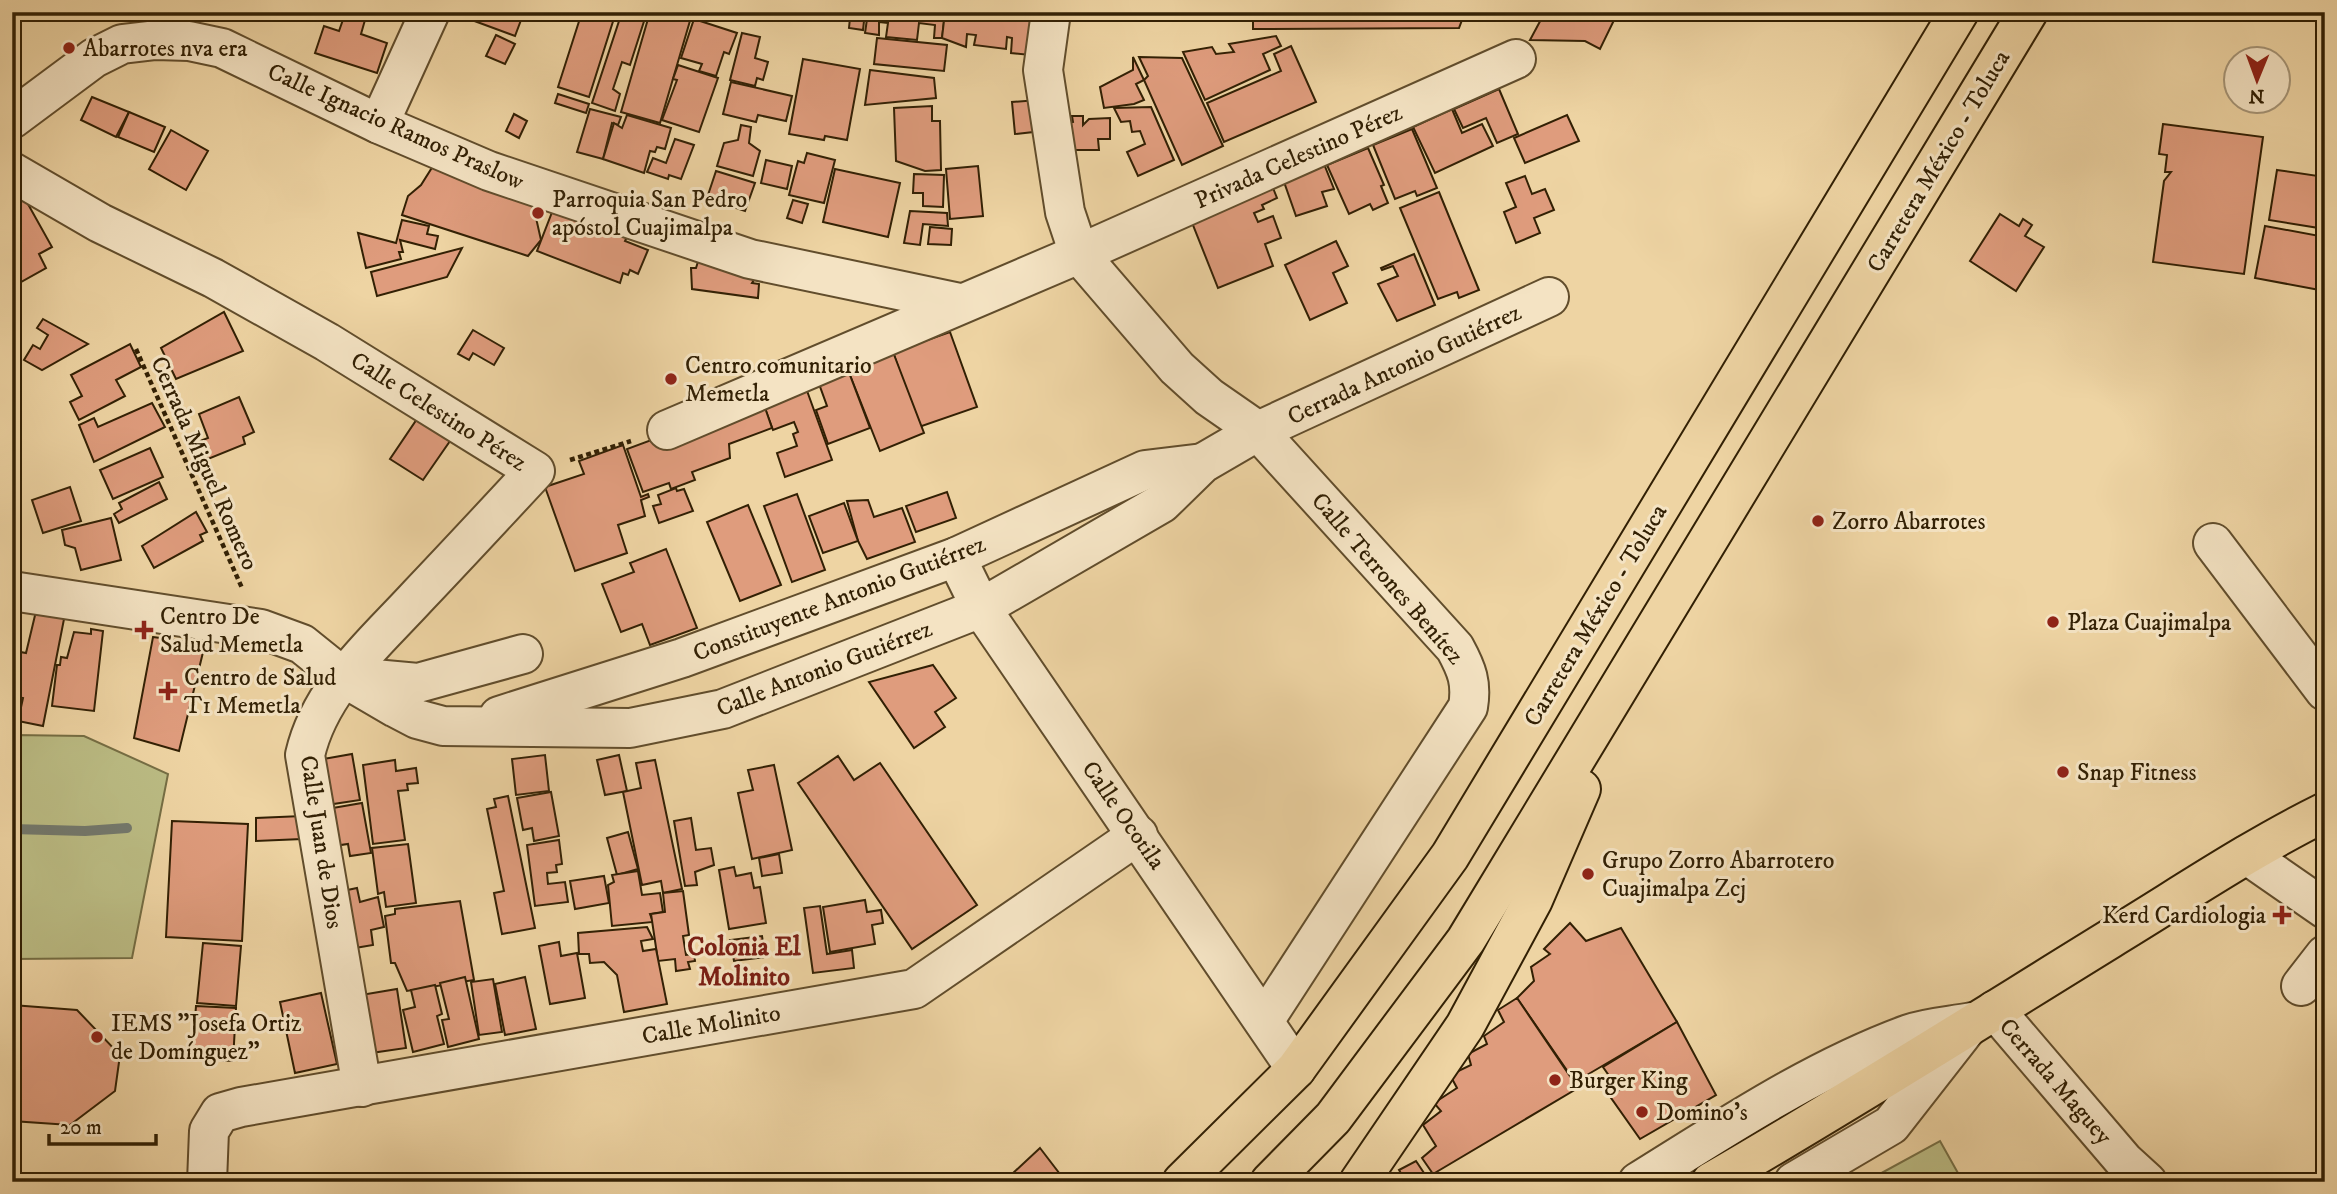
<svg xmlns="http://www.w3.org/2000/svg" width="2337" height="1194" font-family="'IM FELL DW Pica',serif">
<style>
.green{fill:#bbbc84;stroke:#766e44;stroke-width:2}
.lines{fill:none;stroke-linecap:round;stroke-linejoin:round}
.stream{stroke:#74796d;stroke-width:10}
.building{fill:#df9c7d;stroke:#322004;stroke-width:2}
.minor-casing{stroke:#614d2c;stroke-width:42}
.major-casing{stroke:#322004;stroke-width:42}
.path{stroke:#322004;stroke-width:4.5;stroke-dasharray:5 3.5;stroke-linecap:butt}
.minor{stroke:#f4e3c3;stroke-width:38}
.major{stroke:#eed4a3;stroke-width:38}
.poi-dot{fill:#8f2418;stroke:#f4e3c3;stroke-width:2.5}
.labels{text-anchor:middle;stroke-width:6;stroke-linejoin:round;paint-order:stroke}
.poi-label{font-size:24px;fill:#322004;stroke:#f4e3c3;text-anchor:start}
.street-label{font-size:24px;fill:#322004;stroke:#f4e3c3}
.neighbourhood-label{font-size:26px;font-weight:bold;fill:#7a1f14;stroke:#f4e3c3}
</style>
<rect width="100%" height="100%" fill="#eed4a3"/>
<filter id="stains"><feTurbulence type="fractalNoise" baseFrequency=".00286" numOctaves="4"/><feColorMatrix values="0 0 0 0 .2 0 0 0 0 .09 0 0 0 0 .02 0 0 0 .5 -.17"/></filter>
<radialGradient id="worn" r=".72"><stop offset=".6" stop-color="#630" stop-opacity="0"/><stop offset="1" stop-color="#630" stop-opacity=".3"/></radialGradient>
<g class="green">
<path d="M15 735 84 736 168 774 132 958 12 959V738Z"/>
<path d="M1940 1141 1963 1182H1865Z"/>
</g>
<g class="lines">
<path class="stream" d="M12 829 85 831 127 828"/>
</g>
<g class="building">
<path d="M450 12H501L521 20 515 36Z"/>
<path d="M582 12H616L589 97 558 87Z"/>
<path d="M622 12H647L630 65 622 62 613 89 620 94 615 111 592 103Z"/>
<path d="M650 12 692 14 660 123 621 112Z"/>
<path d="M834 12H865L863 30 849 28 850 18 833 16Z"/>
<path d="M868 12H945L942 38H934L935 25 919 23 917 40 886 37 888 23 879 22V35L865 33Z"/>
<path d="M945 12H1035L1030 55 1011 53 1012 38 1007 37 1006 49 974 45 976 35 967 34 966 47 942 38Z"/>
<path d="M1253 12H1465L1459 28 1253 29Z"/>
<path d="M1545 12H1618L1600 49 1585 41 1530 40Z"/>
<path d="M345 14 365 20 361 34 387 43 377 73 315 53 324 26 339 31Z"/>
<path d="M694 19 737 33 729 54 724 52 716 76 699 71 702 64 681 58Z"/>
<path d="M742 33 760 37 755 58 768 62 763 80 757 78 755 86 730 80Z"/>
<path d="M496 35 515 44 505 64 486 56Z"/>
<path d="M1276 36 1281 46 1263 54 1270 70 1205 100 1183 52 1212 47 1216 54 1234 52 1229 44Z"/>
<path d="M877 38 947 45 944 71 874 64Z"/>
<path d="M1291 46 1316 102 1224 142 1207 103 1281 71 1274 54Z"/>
<path d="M1133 57 1144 80 1136 84 1144 100 1134 104 1104 108 1100 87 1133 70Z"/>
<path d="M1139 57 1182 58 1223 146 1182 165 1144 80 1148 76Z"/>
<path d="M803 59 860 69 847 140 825 136 824 140 789 134Z"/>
<path d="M678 65 718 78 699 132 662 120 677 80 673 79Z"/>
<path d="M870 70 934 78 936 98 865 105Z"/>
<path d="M731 82 792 96 786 121 758 115 756 122 723 114Z"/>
<path d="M1499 89 1518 134 1497 143 1486 118 1463 128 1454 109Z"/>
<path d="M558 94 589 104 586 113 555 103Z"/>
<path d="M92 97 129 112 116 137 81 120Z"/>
<path d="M1038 100 1042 131 1015 134 1012 102Z"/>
<path d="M932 106V121H940L941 170 925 171 896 161 894 108Z"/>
<path d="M1151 107 1174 160 1138 176 1127 152 1145 144 1140 131 1132 132 1130 121 1121 122 1114 108Z"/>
<path d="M590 109 621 117 618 125 612 123 603 159 577 152Z"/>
<path d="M1452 109 1462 133 1482 124 1493 146 1435 173 1413 127Z"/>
<path d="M129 112 165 127 154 152 118 137Z"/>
<path d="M514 114 527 121 519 138 506 131Z"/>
<path d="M627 115 671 128 665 149 657 147 655 152 650 151 644 173 603 159 614 123 622 128Z"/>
<path d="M1567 115 1579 141 1525 163 1514 138Z"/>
<path d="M1072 116H1083V125L1089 119 1110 118V139H1098L1099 150H1072L1068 123 1073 122Z"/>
<path d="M2163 124 2263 137 2244 274 2153 262 2164 181 2171 172H2165L2167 155 2159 154Z"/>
<path d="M741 125 751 127 749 143 760 151 753 176 717 166 724 143 738 140Z"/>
<path d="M1412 129 1437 188 1417 196 1415 191 1395 199 1373 145Z"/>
<path d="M171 130 208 151 186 190 149 169Z"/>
<path d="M675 139 694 145 681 179 669 175 668 179 647 172 653 158 666 163Z"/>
<path d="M1368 148 1384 185 1381 186 1388 203 1373 210 1370 204 1349 214 1327 165Z"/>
<path d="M807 153 835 160 824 203 789 195 798 161 804 163Z"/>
<path d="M766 160 792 166 787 189 761 183Z"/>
<path d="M1324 164 1334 189 1322 192 1327 206 1296 216 1283 179Z"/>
<path d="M433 166 532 200 541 240 528 256 402 215 408 196 421 185Z"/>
<path d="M978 166 983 216 950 219 946 169Z"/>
<path d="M835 169 900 183 888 237 823 222Z"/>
<path d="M2277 170 2325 177V229L2269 220Z"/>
<path d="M716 171 755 183 745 211 707 198Z"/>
<path d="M914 174 944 175 943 207 923 206V193H913Z"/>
<path d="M1525 176 1532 194 1545 189 1554 210 1534 218 1540 233 1516 243 1504 212 1516 207 1506 183Z"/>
<path d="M1271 183 1277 198 1262 205 1264 209 1254 213 1258 222 1273 216 1281 238 1265 244 1273 266 1218 288 1189 215Z"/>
<path d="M19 188 52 247 39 254 46 268 12 287V192Z"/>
<path d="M1439 192 1479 290 1459 298 1457 292 1438 299 1400 208Z"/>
<path d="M793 200 808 204 802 223 787 218Z"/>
<path d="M556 202 630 231 625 241 648 250 638 274 630 270 628 275 623 273 620 283 537 251Z"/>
<path d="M910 211 947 213 948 226 923 224 920 245 904 243Z"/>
<path d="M2000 214 2019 226 2023 219 2032 225 2025 236 2044 247 2016 291 1970 261Z"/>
<path d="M402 220 429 226 427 234 438 236 435 249 400 240 403 252H399L401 259 366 268 358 233 396 243Z"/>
<path d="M2265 226 2325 237V291L2255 278Z"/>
<path d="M930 227 952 229 951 245 928 244Z"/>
<path d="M1336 241 1348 266 1333 273 1347 303 1310 320 1285 265Z"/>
<path d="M462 248 447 277 377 296 371 272Z"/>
<path d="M702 249 756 277 752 283 759 284 758 298 692 289 691 268H696Z"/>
<path d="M1414 254 1435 305 1397 321 1378 284 1398 276 1393 266 1382 270 1381 268Z"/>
<path d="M224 312 243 351 176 379 161 348Z"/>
<path d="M43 319 88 344 42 370 24 360 33 345 40 349 48 335 37 328Z"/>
<path d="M473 330 504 348 494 365 473 353 469 360 458 354Z"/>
<path d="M950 332 977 407 919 427 893 352Z"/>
<path d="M130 344 141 367 116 380 125 396 79 420 70 402 82 396 71 375Z"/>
<path d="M893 352 924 433 880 451 848 370Z"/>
<path d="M848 370 870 428 828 444 816 410 827 406 818 381Z"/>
<path d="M806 388 832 460 785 477 777 453 797 446 793 434 798 432 794 422 773 430 763 403Z"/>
<path d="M239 397 254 432 243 437 245 444 208 459 200 441 208 438 199 414Z"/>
<path d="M762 399 772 428 729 444 730 458 692 472 695 480 671 489 669 483 643 492 627 449Z"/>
<path d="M152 403 165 427 94 462 79 425 94 418 98 427Z"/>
<path d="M417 419 450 441 423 480 390 459Z"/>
<path d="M623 445 641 497 648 494 649 497 641 500 645 516 618 525 627 553 575 571 545 487 584 474 579 461Z"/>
<path d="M150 448 163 477 113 499 100 470Z"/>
<path d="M159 482 167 499 119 523 114 514 122 509 119 503Z"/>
<path d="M70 487 81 521 43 533 32 500Z"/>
<path d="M676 488 677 491 684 489 693 511 659 523 653 506 661 504 658 495Z"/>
<path d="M947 492 956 518 916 532 906 506Z"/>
<path d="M797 494 825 570 792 582 764 506Z"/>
<path d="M868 500 874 517 902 508 915 542 867 559 858 541 847 501Z"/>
<path d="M844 503 858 541 823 553 809 516Z"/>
<path d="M748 505 781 585 740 601 707 522Z"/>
<path d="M196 512 207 532 200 535 203 541 154 568 142 546Z"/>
<path d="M111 518 121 560 81 570 75 548 65 545 62 530Z"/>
<path d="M666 549 697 628 650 645 642 624 621 632 602 584 634 572 630 563Z"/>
<path d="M12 599 23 602 12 652Z"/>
<path d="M37 607 65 614 43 726 18 721 23 698 12 696 16 676 12 675 15 651 26 653Z"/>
<path d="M91 629 103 631 94 711 52 706 57 665H60L61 657 67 658 74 632 91 634Z"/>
<path d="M153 637 205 644 179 751 134 738Z"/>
<path d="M933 665 956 698 935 712 945 727 914 748 869 682Z"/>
<path d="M352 754 360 800 320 806 312 761Z"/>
<path d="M545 755 549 791 516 795 512 759Z"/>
<path d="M619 755 627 791 605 795 597 760Z"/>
<path d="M838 756 854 780 880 763 977 905 912 949 798 783Z"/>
<path d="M395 760 396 771 416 768 418 783 407 784 408 790 398 791 405 840 373 844 363 765Z"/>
<path d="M655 760 682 889 663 893 661 881 642 885 623 792 641 788 636 763Z"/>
<path d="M774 765 792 850 752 859 738 793 753 790 748 770Z"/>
<path d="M551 792 559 836 534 841 532 828 523 830 517 798Z"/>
<path d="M508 796 535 928 502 934 494 893 504 891 487 809 496 807 494 799Z"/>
<path d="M362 803 371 853 350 856 348 844 327 847 321 810Z"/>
<path d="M302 816V839L256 841V818Z"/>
<path d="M691 818 696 850 711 848 714 865 695 872 697 885 685 886 674 821Z"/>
<path d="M172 821 248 824 242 941 166 937Z"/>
<path d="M628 832 638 869 617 875 607 838Z"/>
<path d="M559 840 562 864 556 865 557 872 547 873 548 884 565 882 568 902 535 906 527 845Z"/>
<path d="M408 844 416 903 386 907 384 892 378 894 372 848Z"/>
<path d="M779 854 782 873 762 876 759 858Z"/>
<path d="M734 867 736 876 751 873 754 888 760 887 766 923 729 929 719 870Z"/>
<path d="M638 871 642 895 660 893 663 912 650 914 653 922 612 926 608 885 614 882 612 875Z"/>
<path d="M604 876 609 903 575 909 570 881Z"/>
<path d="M357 888 360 902 378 897 384 927 371 930 373 945 349 949 338 892Z"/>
<path d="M683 891 689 935 683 936 686 955 694 954 695 961 688 962 690 969 676 971 675 959 658 961 651 914 665 912 663 893Z"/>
<path d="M865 900 867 912 881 910 883 923 872 925 875 944 830 952 823 907Z"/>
<path d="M460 901 474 980 407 991 395 963H391L385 916 395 914V909Z"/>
<path d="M820 906 827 954 852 950 854 968 813 973 804 908Z"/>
<path d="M1570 923 1586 941 1621 928 1677 1022 1575 1082 1517 998 1534 981 1531 967 1550 954 1544 949Z"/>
<path d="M647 927 653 939 641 941 643 951 656 949 667 1004 624 1012 617 975 604 962 590 963 589 954H579L578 933Z"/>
<path d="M762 936 765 957 734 961 730 940Z"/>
<path d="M559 942 561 956 577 953 585 998 550 1004 539 946Z"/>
<path d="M203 943 241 946 236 1006 197 1003Z"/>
<path d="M465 977 479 1039 448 1047 442 1020 449 1019 440 983Z"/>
<path d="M525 977 536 1029 505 1035 495 984Z"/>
<path d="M493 979 502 1032 479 1035 471 982Z"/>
<path d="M435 985 442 1014 437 1016 444 1044 413 1052 403 1010 415 1007 411 990Z"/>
<path d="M397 989 406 1048 364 1054 355 996Z"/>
<path d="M321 993 337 1064 295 1073 280 1002Z"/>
<path d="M1517 998 1578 1088 1433 1174 1422 1158 1436 1146 1423 1125 1441 1111 1434 1103 1457 1088 1450 1075 1471 1065 1468 1054 1487 1044 1484 1036 1504 1022 1498 1010Z"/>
<path d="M12 1005 77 1010 120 1055 115 1091 70 1125 12 1121Z"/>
<path d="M196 1006 236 1008 233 1061 192 1059Z"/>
<path d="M1677 1022 1716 1095 1640 1139 1609 1095 1619 1090 1603 1067Z"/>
<path d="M1040 1148 1066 1182H1015L1011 1175Z"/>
<path d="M1416 1161 1430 1182H1406L1399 1170Z"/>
</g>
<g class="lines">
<defs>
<g id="minor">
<path d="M1051 12 1043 70 1065 212 1079 254 1177 368 1209 397 1258 431 1455 648C1467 670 1472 683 1468 707L1264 1021"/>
<path d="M12 119 94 58 122 44 156 40 189 41 222 48 379 124 489 171 750 259 960 303"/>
<path d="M379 124 430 12"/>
<path d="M12 172 100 223 213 278 327 342 535 471C496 513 457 555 418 596 374 644 320 689 305 755L362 1087"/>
<path d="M667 430 1079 254 1516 59"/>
<path d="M2213 543 2325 691"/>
<path d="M956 557 981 608 1296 1069"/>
<path d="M12 591 261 629 302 644 343 677 396 708 417 719 443 726 630 728 723 709 981 608 1162 503 1203 463 1258 431 1549 297"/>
<path d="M352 677 418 683 523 654"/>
<path d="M499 716 682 658 956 557 1145 470 1203 463"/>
<path d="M2247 855 2325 909"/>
<path d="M2301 986 2325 955"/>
<path d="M1995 1010 2124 1161 2147 1182"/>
<path d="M207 1182 209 1131 220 1113 241 1107 914 989 1138 835"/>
<path d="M1638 1182C1725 1128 1813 1069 1909 1034 1929 1027 1952 1026 1972 1022"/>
<path d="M1794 1182 1891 1125 1966 1029"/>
</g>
<g id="major">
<path d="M1182 1182 1296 1069 1450 856 1959 12"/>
<path d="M1270 1182 1333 1118 1466 940 2028 12"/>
<path d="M1359 1182 1465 1026 1533 900 1581 789"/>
<path d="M1711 1182C1846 1104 1977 1021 2110 939 2181 896 2250 849 2325 812"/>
</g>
</defs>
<use href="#minor" class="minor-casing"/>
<use href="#major" class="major-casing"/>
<g class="path">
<path d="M136 349 242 588"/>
<path d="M570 460 631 441"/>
</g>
<use href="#minor" class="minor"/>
<use href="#major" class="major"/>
</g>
<g class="poi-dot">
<circle cx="69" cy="48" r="7"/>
<circle cx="538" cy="213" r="7"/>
<circle cx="671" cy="379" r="7"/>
<circle cx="1818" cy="521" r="7"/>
<circle cx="2053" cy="622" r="7"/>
<path d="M140.5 619.5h7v7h7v7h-7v7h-7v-7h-7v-7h7z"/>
<path d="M164.5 680.5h7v7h7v7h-7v7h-7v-7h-7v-7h7z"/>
<circle cx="2063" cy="772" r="7"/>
<circle cx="1588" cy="874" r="7"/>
<path d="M2278.5 904.5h7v7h7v7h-7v7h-7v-7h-7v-7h7z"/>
<circle cx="97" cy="1037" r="7"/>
<circle cx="1555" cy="1080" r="7"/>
<circle cx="1642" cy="1112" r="7"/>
</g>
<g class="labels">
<g class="poi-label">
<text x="83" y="56">Abarrotes nva era</text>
<text x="552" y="207">Parroquia San Pedro<tspan x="552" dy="28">apóstol Cuajimalpa</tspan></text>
<text x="685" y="373">Centro comunitario<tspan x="685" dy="28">Memetla</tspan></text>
<text x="1832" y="529">Zorro Abarrotes</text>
<text x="160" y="624">Centro De<tspan x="160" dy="28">Salud Memetla</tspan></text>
<text x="2067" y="630">Plaza Cuajimalpa</text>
<text x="184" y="685">Centro de Salud<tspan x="184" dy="28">T1 Memetla</tspan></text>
<text x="2077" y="780">Snap Fitness</text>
<text x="1602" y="868">Grupo Zorro Abarrotero<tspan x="1602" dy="28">Cuajimalpa Zcj</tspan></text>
<text x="2266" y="923" text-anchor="end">Kerd Cardiologia</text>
<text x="111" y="1031">IEMS "Josefa Ortiz<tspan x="111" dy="28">de Domínguez"</tspan></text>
<text x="1569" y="1088">Burger King</text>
<text x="1656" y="1120">Domino's</text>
</g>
<g class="street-label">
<text transform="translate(396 126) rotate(24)" y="8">Calle Ignacio Ramos Praslow</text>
<text transform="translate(1298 156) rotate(-24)" y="8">Privada Celestino Pérez</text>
<text transform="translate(1938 161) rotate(-59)" y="8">Carretera México - Toluca</text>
<text transform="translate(1404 364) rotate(-25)" y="8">Cerrada Antonio Gutiérrez</text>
<text transform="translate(439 411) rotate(32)" y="8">Calle Celestino Pérez</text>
<text transform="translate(205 463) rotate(66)" y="8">Cerrada Miguel Romero</text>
<text transform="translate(1388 578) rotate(49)" y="8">Calle Terrones Benítez</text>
<text transform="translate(839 598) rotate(-21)" y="8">Constituyente Antonio Gutiérrez</text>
<text transform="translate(1595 615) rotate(-59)" y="8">Carretera México - Toluca</text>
<text transform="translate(824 668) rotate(-21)" y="8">Calle Antonio Gutiérrez</text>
<text transform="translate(1124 815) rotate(55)" y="8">Calle Ocotila</text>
<text transform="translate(322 842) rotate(81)" y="8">Calle Juan de Dios</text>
<text transform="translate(711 1024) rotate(-10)" y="8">Calle Molinito</text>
<text transform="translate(2056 1081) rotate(49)" y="8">Cerrada Maguey</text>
</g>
<g class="neighbourhood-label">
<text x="744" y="955">Colonia El<tspan x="744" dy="30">Molinito</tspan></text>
</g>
</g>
<rect width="2337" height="1194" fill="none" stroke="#eed4a3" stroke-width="42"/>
<rect x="14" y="14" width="2309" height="1166" fill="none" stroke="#322004" stroke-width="3.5"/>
<rect x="21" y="21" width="2295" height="1152" fill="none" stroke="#322004" stroke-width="2"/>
<g transform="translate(2257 80) rotate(181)"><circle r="33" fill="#f4e3c3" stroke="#a69577" stroke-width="2"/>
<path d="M0-5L12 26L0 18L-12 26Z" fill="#8f2418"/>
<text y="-10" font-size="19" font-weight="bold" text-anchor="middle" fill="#322004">N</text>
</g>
<path d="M49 1134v10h107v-10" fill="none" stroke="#322004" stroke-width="3.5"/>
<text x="60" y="1134" font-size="21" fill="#322004" stroke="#f4e3c3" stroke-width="5" paint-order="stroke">20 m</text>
<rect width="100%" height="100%" filter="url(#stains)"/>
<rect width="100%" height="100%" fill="url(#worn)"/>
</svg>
